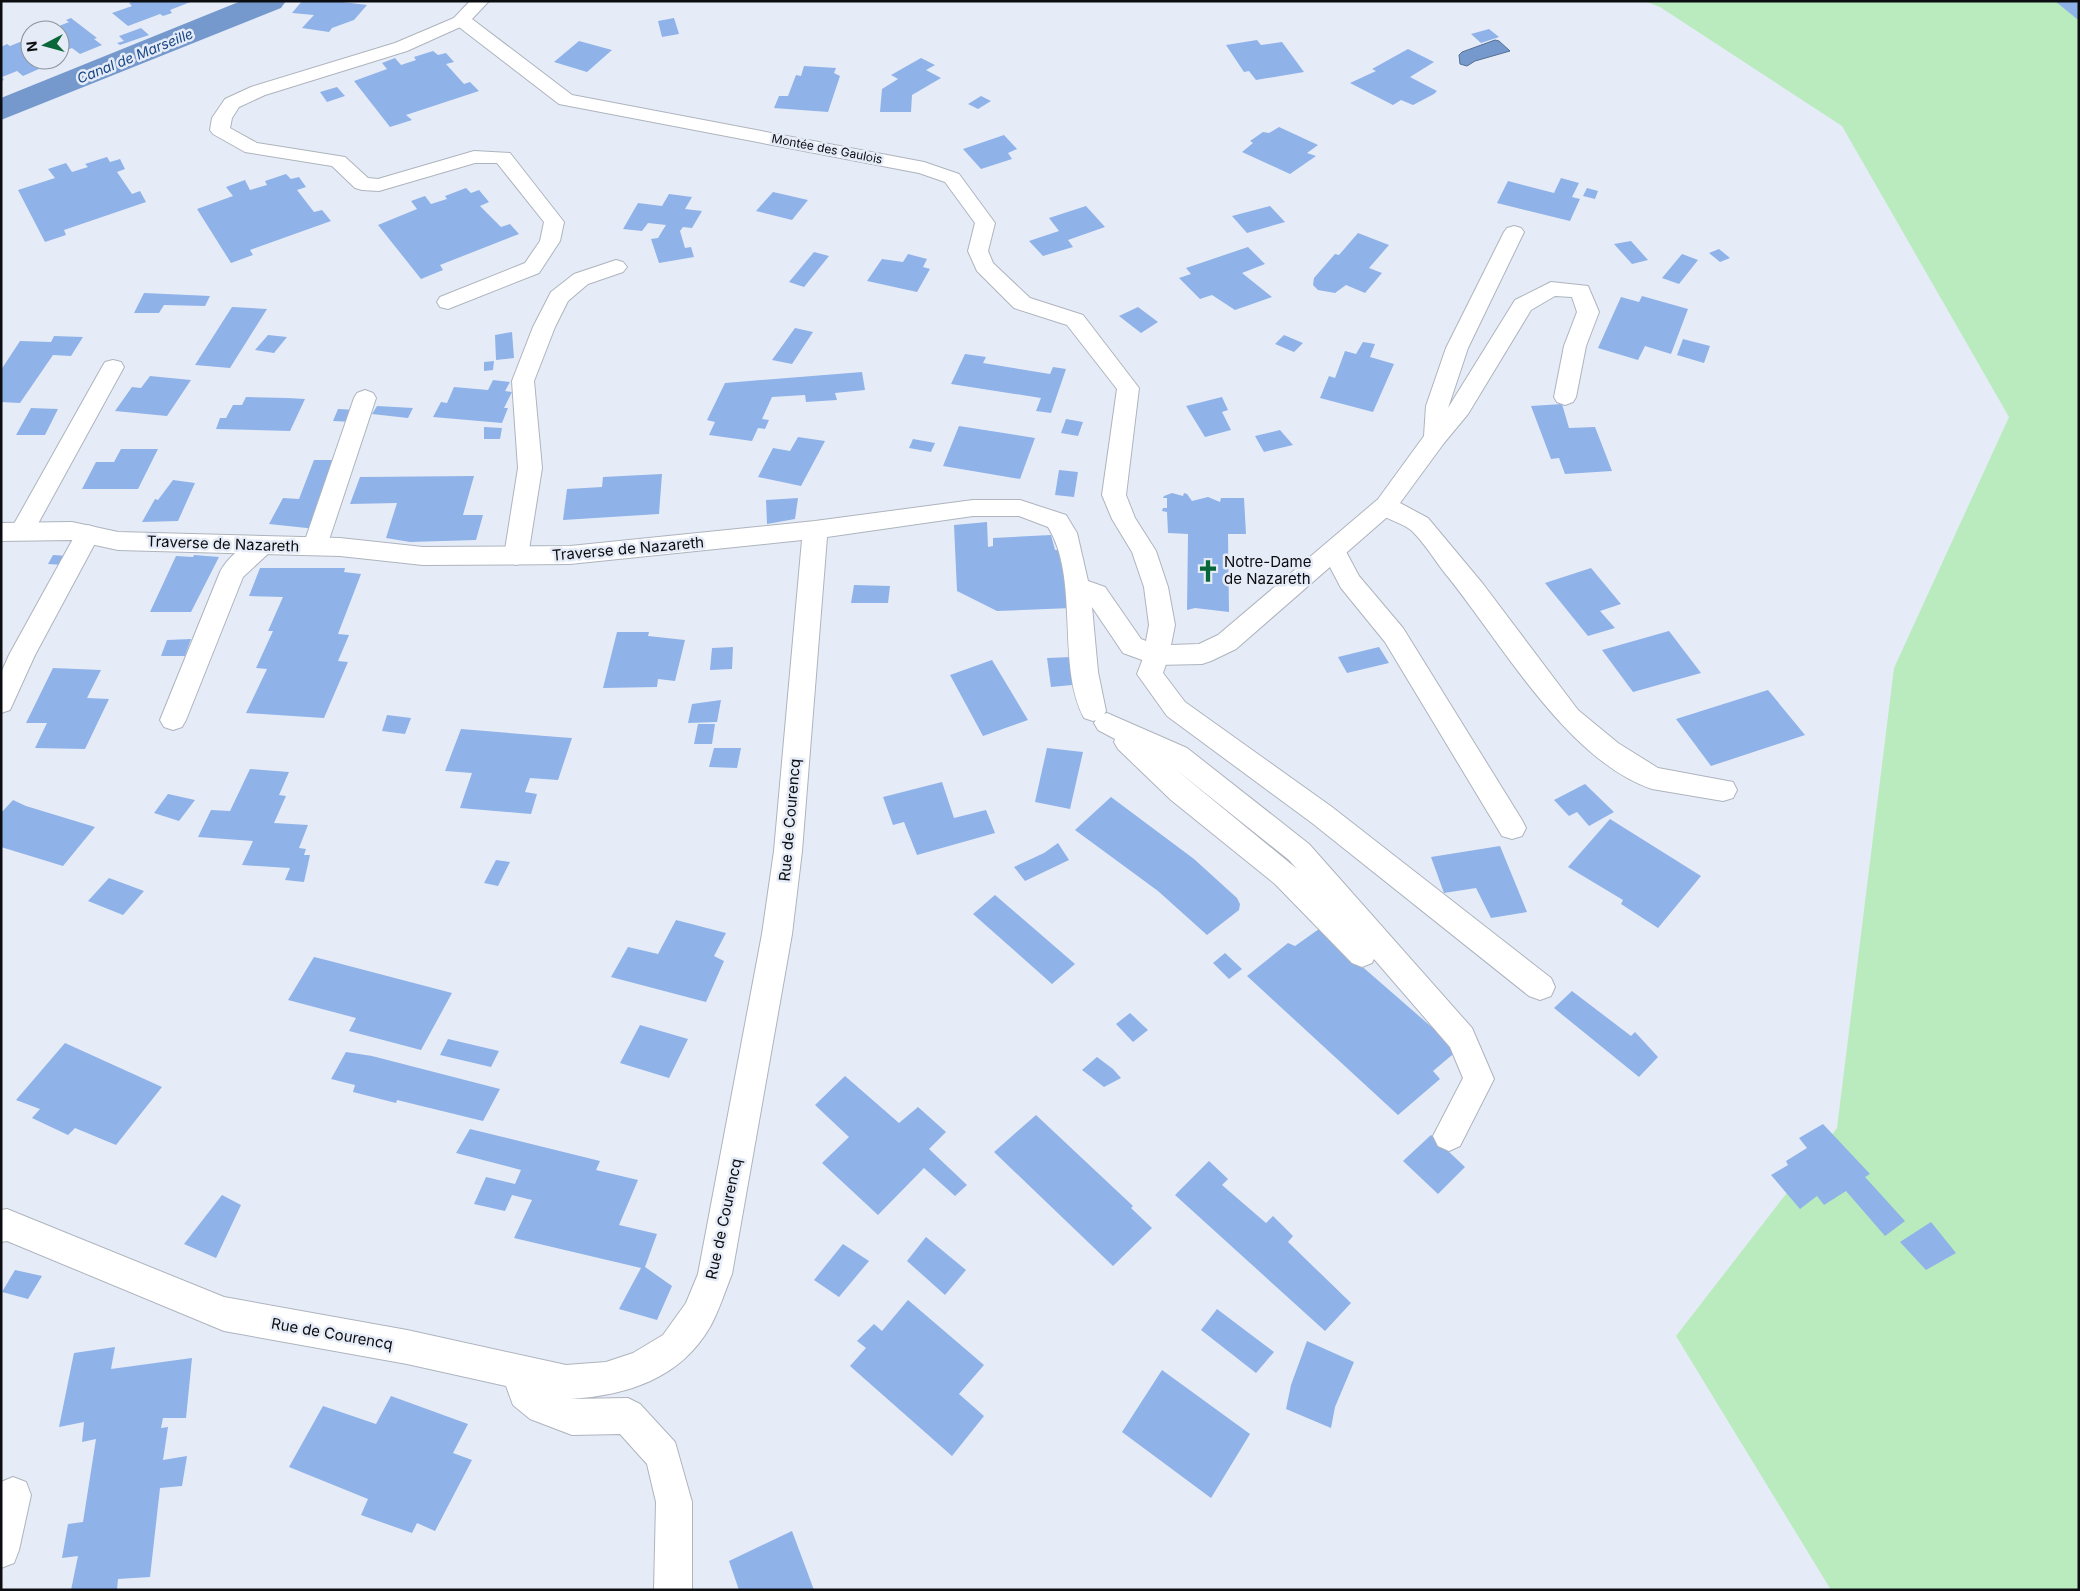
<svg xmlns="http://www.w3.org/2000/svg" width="2080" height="1591" font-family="Inter,sans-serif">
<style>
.green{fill:#baebbe}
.water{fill:#7599cd;stroke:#556f94}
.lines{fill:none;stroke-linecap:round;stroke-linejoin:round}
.canal{fill:#7599cd;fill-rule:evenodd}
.building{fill:#8fb2e9}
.service-casing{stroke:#aeb4be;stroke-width:2}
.minor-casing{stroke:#aeb4be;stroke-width:2}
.service{fill:#fff;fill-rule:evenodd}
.minor{fill:#fff;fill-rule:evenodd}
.labels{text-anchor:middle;stroke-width:5;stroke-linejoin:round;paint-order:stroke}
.far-street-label{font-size:12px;fill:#0b0d10;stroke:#e6ecf7}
.far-water-label{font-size:14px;font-style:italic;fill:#174685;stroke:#e6ecf7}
.street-label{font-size:15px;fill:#0b0d10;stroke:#e6ecf7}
.poi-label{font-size:15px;fill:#0b0d10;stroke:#e6ecf7;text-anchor:start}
</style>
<rect width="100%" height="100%" fill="#e6ecf7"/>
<path class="green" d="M1644 1H2079V1590H1831L1676 1336 1837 1128 1894 668 2009 417 1842 126 1660 7Z"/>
<path class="water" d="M1495 40 1499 41 1510 51 1475 61 1467 66 1460 64 1459 55 1462 52Z"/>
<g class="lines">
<path class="canal" d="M241 1H286L281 8 1 120V98Z"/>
</g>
<g class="building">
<path d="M135 1H193L170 10 172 13 163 16 160 14 128 26 112 13 132 6 129 3Z"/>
<path d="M302 1H335L367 5 354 20 332 28 329 32 302 28 314 15 292 13Z"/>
<path d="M2055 1H2079V19H2077Z"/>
<path d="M71 18 97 38 94 39 102 45 80 54 72 48 60 53V30L45 28 51 26 54 28 69 22 66 20Z"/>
<path d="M674 18 679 34 662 37 658 21Z"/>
<path d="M141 28 149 35 120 45 117 43 124 41 119 36Z"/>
<path d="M1489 29 1499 37 1481 43 1471 34Z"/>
<path d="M30 38V60L57 61 23 76 17 71 2 77 4 80 1 81V47L7 44 10 46Z"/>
<path d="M1257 40 1261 45 1282 42 1304 72 1256 80 1249 71 1244 72 1226 45Z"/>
<path d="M579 41 612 50 587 72 554 62Z"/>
<path d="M1408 49 1434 62 1410 77 1437 91 1434 94 1413 105 1401 100 1393 105 1350 83 1376 71 1372 69Z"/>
<path d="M433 51 438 55 446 53 454 62 446 64 464 84 470 82 479 91 406 115 412 120 390 127 354 81 387 69 382 63 395 58 401 65 416 60 414 57Z"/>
<path d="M921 58 935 65 926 70 941 78 912 95 911 112H880L882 89 898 79 891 75Z"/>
<path d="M804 66 836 68 834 73 840 76 828 112 774 108 779 96H788L796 75 801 76Z"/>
<path d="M337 87 345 96 327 102 320 92Z"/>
<path d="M981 96 991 101 978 109 968 104Z"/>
<path d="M1279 127 1318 145 1307 153 1316 156 1290 174 1242 152 1253 143 1250 141 1263 132 1269 133Z"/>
<path d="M1004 135 1017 149 1008 153 1012 159 981 169 963 149Z"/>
<path d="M107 157 110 162 120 159 125 169 117 172 132 194 140 191 146 202 64 230 66 235 45 242 18 190 55 178 48 169 66 163 72 172 88 167 85 164Z"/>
<path d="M286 174 291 179 299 177 306 187 297 190 314 212 322 210 331 221 250 250 253 255 231 263 197 209 233 196 226 187 245 180 250 190 267 185 265 181Z"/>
<path d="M1561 178 1579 183 1572 197 1580 199 1570 221 1497 203 1508 181 1554 193Z"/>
<path d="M466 188 471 193 479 190 489 202 480 206 501 227 510 224 519 234 440 265 443 270 421 279 378 225 417 209 411 201 425 196 431 204 447 199 445 196Z"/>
<path d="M1587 188 1598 191 1595 199 1583 196Z"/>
<path d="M773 192 808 200 792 220 756 211Z"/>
<path d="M669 194 692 197 685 209 702 211 692 228 683 227 680 231 685 248 691 247 694 257 659 263 651 239 658 238 666 225 648 223 642 231 623 229 638 203 662 206Z"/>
<path d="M1086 206 1105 227 1068 240 1073 247 1043 256 1029 241 1059 231 1049 218Z"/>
<path d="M1270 206 1285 222 1247 233 1232 216Z"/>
<path d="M1358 233 1389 245 1369 268 1382 273 1365 293 1346 285 1335 293 1318 290 1313 285 1314 278 1335 254 1339 255Z"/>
<path d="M1631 241 1648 260 1632 264 1614 244Z"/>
<path d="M1248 247 1265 264 1242 273 1272 297 1235 310 1212 295 1200 299 1179 278 1191 274 1186 268Z"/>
<path d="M1719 249 1730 258 1720 262 1709 253Z"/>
<path d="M814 252 829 256 804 287 789 282Z"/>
<path d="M908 254 927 259 923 267 930 269 917 292 867 281 882 259 903 262Z"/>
<path d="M1682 254 1698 260 1679 284 1662 278Z"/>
<path d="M144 293 210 296 205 306 164 305 159 313H134Z"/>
<path d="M1642 296 1688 309 1671 354 1645 346 1638 360 1598 348 1621 297 1639 302Z"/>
<path d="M232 307 267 309 230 368 195 365Z"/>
<path d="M1138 307 1158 322 1141 333 1119 316Z"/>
<path d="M795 328 813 332 792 364 772 360Z"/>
<path d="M512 332 514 358 496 360 495 335Z"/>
<path d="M268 335 287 337 274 353 255 350Z"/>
<path d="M1284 335 1303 343 1294 352 1275 344Z"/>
<path d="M54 336 83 337 71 356 53 355 20 403 1 402V370L20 341 51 342Z"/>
<path d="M1683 339 1710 346 1704 363 1677 355Z"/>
<path d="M1363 342 1375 344 1370 357 1394 364 1373 412 1320 398 1329 376 1335 378 1345 351 1356 354Z"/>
<path d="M965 354 986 357 983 363 1050 374 1053 367 1066 369 1051 413 1036 411 1041 398 951 384Z"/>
<path d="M494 361 493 370 484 371V362Z"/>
<path d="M862 372 865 390 835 393 837 400 806 402 805 395 772 397 762 419 769 420 765 429 758 428 752 441 709 435 715 422 707 420 725 383Z"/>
<path d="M150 376 191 380 167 416 115 411 132 387 141 388Z"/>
<path d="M493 380 510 382 505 391 512 392 504 408H508L502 423 433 417 441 402 447 403 454 387 488 390Z"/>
<path d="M246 397 288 398 305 399 290 431 216 429 220 418H226L233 405H242Z"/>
<path d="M1222 397 1228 410 1222 412 1231 430 1205 437 1186 406Z"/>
<path d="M1562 404 1569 428 1595 427 1612 471 1565 474 1559 458 1551 459 1531 406Z"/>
<path d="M377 406 413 408 408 418 372 414Z"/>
<path d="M31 408 58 409 45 435H16Z"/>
<path d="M338 409 358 410 354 422 333 421Z"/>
<path d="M1066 419 1083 422 1078 436 1061 433Z"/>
<path d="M959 426 1035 438 1020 479 943 466Z"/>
<path d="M484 427 502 428 500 439H484Z"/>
<path d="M1280 430 1293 445 1264 452 1255 436Z"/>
<path d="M798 437 825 441 801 486 758 477 773 448 790 451Z"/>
<path d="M913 439 935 443 931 452 909 448Z"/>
<path d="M121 449H158L138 489H82L96 462H114Z"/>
<path d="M314 460H340L316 529 269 524 283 498 299 499Z"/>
<path d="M1059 470 1078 472 1074 497 1055 495Z"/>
<path d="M662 474 659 514 563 520 567 489 602 487 603 477Z"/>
<path d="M474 476 463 515H483L476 540 410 542 386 538 397 503 350 504 360 477Z"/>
<path d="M173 480 195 483 178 521 142 522 155 499 158 500Z"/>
<path d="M1172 493 1183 496 1184 493 1187 494 1192 501 1208 497 1220 502 1221 498H1244L1246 534H1228L1229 612 1195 608 1187 610 1188 534 1168 533 1167 512 1162 511 1163 508H1167V498H1163L1164 496Z"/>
<path d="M798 498 795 519 767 524 766 500Z"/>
<path d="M987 522 988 547 993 546V538L1051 535 1055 550H1058L1071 608 997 611 957 591 954 525Z"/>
<path d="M53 555 69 556 64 565 48 564Z"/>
<path d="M194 555 219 557 191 612H150L176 556 193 557Z"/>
<path d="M260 568H345L344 572 361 574 338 634 349 635 338 661 348 662 324 718 246 713 267 669 256 668 273 631H268L283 597 249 596Z"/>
<path d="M1591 568 1621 604 1600 611 1615 628 1588 636 1545 583Z"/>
<path d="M854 585 890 586 888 603H851Z"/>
<path d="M1669 631 1701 673 1633 692 1602 650Z"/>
<path d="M617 632H649L648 636 685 640 675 681 658 679 657 687 603 688Z"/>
<path d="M191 639 185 656H161L167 640Z"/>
<path d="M733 647 732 669 710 670 712 648Z"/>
<path d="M1379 647 1389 663 1347 673 1338 657Z"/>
<path d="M1072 657V685L1051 687 1047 658Z"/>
<path d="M992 660 1028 720 983 736 950 675Z"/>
<path d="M53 668 101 670 87 698 109 699 85 749 35 748 47 723H26Z"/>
<path d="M1768 690 1805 735 1711 766 1676 719Z"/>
<path d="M721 700 717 722 688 723 692 704Z"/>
<path d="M387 715 411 718 405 734 382 731Z"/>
<path d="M698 724H715L712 744H694Z"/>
<path d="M461 729 558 737 572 738 558 780 530 778 525 792 537 794 531 814 460 808 472 773 445 771Z"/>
<path d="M714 748H741L737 768 709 767Z"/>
<path d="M1047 748 1083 752 1070 809 1035 802Z"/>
<path d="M250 769 289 772 279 795 286 796 274 823 308 825 299 848 306 849 304 855H310L304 882 285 880 290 868 242 865 253 841 198 837 211 810 230 811Z"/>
<path d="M942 782 954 818 986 810 995 833 917 855 904 822 893 825 883 797Z"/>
<path d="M1585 784 1614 812 1589 826 1577 812 1569 816 1554 800Z"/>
<path d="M168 794 195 800 179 821 154 813Z"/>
<path d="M1111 797 1194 859 1237 898 1240 904 1239 910 1207 935 1158 891 1075 830Z"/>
<path d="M13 800 26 806 95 827 63 866 1 847V813Z"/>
<path d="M1610 819 1701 876 1658 928 1621 904 1623 900 1568 867Z"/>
<path d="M1058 843 1069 860 1025 881 1014 867 1044 853Z"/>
<path d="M1500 846 1527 912 1491 918 1476 888 1444 893 1431 857Z"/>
<path d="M496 860 510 862 498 886 484 883Z"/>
<path d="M109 878 144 891 123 915 88 901Z"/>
<path d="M995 895 1075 964 1052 984 973 914Z"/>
<path d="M676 920 726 933 714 956 724 961 706 1002 611 977 628 947 658 954Z"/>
<path d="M1319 929 1458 1050 1433 1071 1440 1079 1398 1115 1247 976 1288 943 1295 946Z"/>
<path d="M1225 953 1242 969 1229 979 1213 963Z"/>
<path d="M314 957 330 961 452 993 421 1050 349 1031 356 1018 288 1000Z"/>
<path d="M1572 991 1631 1036 1635 1032 1658 1057 1639 1077 1554 1008Z"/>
<path d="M1130 1013 1148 1030 1133 1042 1116 1024Z"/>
<path d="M640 1025 688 1039 669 1078 620 1063Z"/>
<path d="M448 1039 499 1051 491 1067 440 1055Z"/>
<path d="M65 1043 162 1087 116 1145 75 1128 68 1135 32 1118 40 1109 16 1100Z"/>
<path d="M346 1052 372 1056 500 1089 483 1121 397 1100 396 1103 353 1092 355 1085 331 1079Z"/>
<path d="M1097 1057 1113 1069 1121 1078 1104 1087 1082 1070Z"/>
<path d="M845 1076 899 1123 918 1107 946 1132 929 1149 967 1185 955 1196 924 1168 878 1215 822 1163 849 1137 815 1105Z"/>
<path d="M1036 1115 1133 1206 1131 1208 1152 1228 1113 1266 994 1152Z"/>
<path d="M1823 1124 1870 1174 1865 1177 1905 1221 1885 1236 1846 1191 1824 1205 1817 1196 1800 1209 1771 1175 1788 1165 1786 1161 1807 1148 1799 1138Z"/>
<path d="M470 1129 600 1161 596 1170 638 1180 619 1225 657 1234 645 1267 672 1286 657 1320 619 1309 641 1268 514 1238 532 1200 512 1195 505 1211 474 1204 486 1177 515 1184 521 1170 456 1153Z"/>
<path d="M1431 1135 1465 1167 1438 1194 1403 1161Z"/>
<path d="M1209 1161 1228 1179 1222 1185 1266 1223 1273 1216 1293 1236 1288 1242 1351 1303 1325 1331 1175 1195Z"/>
<path d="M222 1195 241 1205 216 1258 184 1244Z"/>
<path d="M1931 1222 1956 1253 1926 1270 1900 1242Z"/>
<path d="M926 1237 966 1270 945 1295 907 1261Z"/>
<path d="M843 1244 869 1261 839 1297 814 1280Z"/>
<path d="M15 1270 42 1276 28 1299 2 1292Z"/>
<path d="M908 1300 984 1365 959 1394 984 1416 952 1456 850 1366 866 1348 857 1341 874 1324 882 1331Z"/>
<path d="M1217 1309 1274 1352 1256 1373 1201 1330Z"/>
<path d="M1307 1341 1354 1362 1335 1407 1331 1428 1286 1409 1291 1385Z"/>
<path d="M115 1347 111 1369 192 1358 186 1418H163L161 1428 168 1427 163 1460 187 1456 182 1486 160 1488 150 1577 118 1579 117 1590H71L78 1556 62 1558 68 1524 83 1522 96 1439 82 1442 84 1422 59 1427 74 1353Z"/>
<path d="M1162 1370 1250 1434 1211 1498 1122 1432Z"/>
<path d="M391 1396 468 1424 453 1453 472 1460 435 1531 417 1523 412 1533 361 1515 368 1499 289 1467 323 1406 376 1424Z"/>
<path d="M792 1531 814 1590H739L729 1561Z"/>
</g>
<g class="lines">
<defs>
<g id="service">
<path d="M461 15 467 16 470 20 467 24 407 51 265 95 239 107 232 118 230 128 257 143 345 157 368 178 378 179 474 151 510 153 564 222 560 241 539 273 448 309 440 307 437 302 440 297 525 263 540 241 544 222 497 163H475L379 191 362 190 355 188 332 166 245 152 213 134 210 130 212 118 225 99 251 87 395 43Z"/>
<path d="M1514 226 1521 228 1524 232 1468 348 1448 408 1515 300 1551 282 1588 286 1599 312 1586 346 1576 397 1573 402 1565 405 1557 402 1554 397 1564 346 1577 312 1572 297 1555 296 1531 310 1468 414 1444 443 1400 503 1428 518 1483 584 1578 710 1618 743 1658 768 1733 782 1737 790 1733 798 1723 801 1652 789C1566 760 1500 640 1444 572 1434 559 1423 541 1411 530 1399 521 1381 519 1373 506L1424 436 1426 406 1446 348 1504 232 1507 228Z"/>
<path d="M616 260 623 262 627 267 623 272 588 284 568 301 555 327 534 381 542 468 528 556 525 562 516 565 507 562 504 556 518 468 512 381 533 327 551 292 574 274Z"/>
<path d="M113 360 121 362 124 367 34 531 31 537 22 540 13 537 10 531 102 367 105 362Z"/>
<path d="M365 390 373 393 376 398 327 546 324 552 315 555 306 552 303 546 354 398 357 393Z"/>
<path d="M88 525 97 528 100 534 35 655 10 710 1 713V673L9 655 79 528Z"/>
<path d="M262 536 271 539 274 545 271 551 243 577 186 720 182 727 173 730 164 727 160 720 220 572C227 558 247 541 262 536Z"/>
<path d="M1334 543 1343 546 1359 576 1403 628 1522 820 1526 828 1522 836 1512 839 1502 836 1385 642 1341 588 1322 552 1325 546Z"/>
<path d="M1156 645 1165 648 1169 655 1163 673 1185 702 1332 807 1551 978 1555 987 1551 996 1540 1000 1529 996 1312 823 1167 716 1137 674 1147 648Z"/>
<path d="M1107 713 1187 748 1309 844 1472 1028 1494 1079 1460 1146 1449 1151 1438 1146 1433 1136 1463 1078 1450 1047 1374 959 1372 963 1362 967 1352 963 1275 884 1171 800 1118 749 1114 742 1115 739 1098 730 1094 723 1098 716ZM1174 768 1289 860 1297 869Z"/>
<path d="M13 1477 26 1482 31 1495 19 1550 14 1563 1 1568V1482Z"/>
</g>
<path id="minor" d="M470 1H489L472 19 572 95 924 162 959 174 995 223 988 251 993 263 1030 298 1083 315 1139 388 1126 495 1135 518 1156 551 1168 587 1175 625 1171 645 1199 644 1218 635 1377 500 1385 498 1393 500 1397 506 1393 512 1236 649 1211 661 1202 664 1156 665 1123 653 1092 607 1098 672 1106 711 1102 718 1093 721 1084 718C1056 666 1080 578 1048 527L1019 516H973L827 537 802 851 792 934 732 1274C725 1291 719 1311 710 1327 680 1379 627 1395 571 1399L628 1398 640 1404 675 1442 692 1502V1590H654L656 1502 647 1464 620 1434 572 1435 530 1419 513 1405 506 1386 407 1364 224 1331 7 1241 1 1242V1210L7 1209 224 1297 407 1330 566 1365 606 1362 633 1353 663 1335 686 1303 698 1274 762 934 774 851 802 540 570 564 423 565 340 556 118 550 72 540 1 541V523L72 522 118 532 340 538 423 547 570 546 815 521 973 500H1020L1066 515 1077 533 1088 581 1105 587 1141 639 1146 641 1149 625 1144 587 1132 552 1112 519 1102 495 1117 389 1067 325 1014 308 977 271 968 251 975 223 945 182 919 173 559 104 455 24 452 20Z"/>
</defs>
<use href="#service" class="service-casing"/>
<use href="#minor" class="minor-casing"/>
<use href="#service" class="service"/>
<use href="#minor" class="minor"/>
</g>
<defs>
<symbol id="church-bare" viewBox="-9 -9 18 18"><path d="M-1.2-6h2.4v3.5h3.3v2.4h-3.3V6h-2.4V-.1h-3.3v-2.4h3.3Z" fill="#09673a" stroke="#e6ecf7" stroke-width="2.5" paint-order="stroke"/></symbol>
</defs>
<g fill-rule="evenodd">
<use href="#church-bare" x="1192" y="555" width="32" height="32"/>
</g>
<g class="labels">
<g class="far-street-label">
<text transform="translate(827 149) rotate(11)" y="4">Montée des Gaulois</text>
</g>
<g class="far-water-label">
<text transform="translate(135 56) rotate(-22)" y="5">Canal de Marseille</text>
</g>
<g class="street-label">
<text transform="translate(223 544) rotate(2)" y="5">Traverse de Nazareth</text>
<text transform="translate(628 549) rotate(-5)" y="5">Traverse de Nazareth</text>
<text transform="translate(790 820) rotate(-85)" y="5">Rue de Courencq</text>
<text transform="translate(724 1219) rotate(-78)" y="5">Rue de Courencq</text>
<text transform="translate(332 1334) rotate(10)" y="5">Rue de Courencq</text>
</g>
<g class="poi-label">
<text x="1224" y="567">Notre-Dame<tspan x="1224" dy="17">de Nazareth</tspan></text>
</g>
</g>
<rect width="2080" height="1591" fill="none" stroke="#0b0d10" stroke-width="5"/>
<g transform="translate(45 45) rotate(264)"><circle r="24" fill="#e6ecf7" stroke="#8e939b"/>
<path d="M0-4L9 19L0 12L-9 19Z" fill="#09673a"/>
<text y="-8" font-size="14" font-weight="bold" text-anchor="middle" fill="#0b0d10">N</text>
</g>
</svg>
